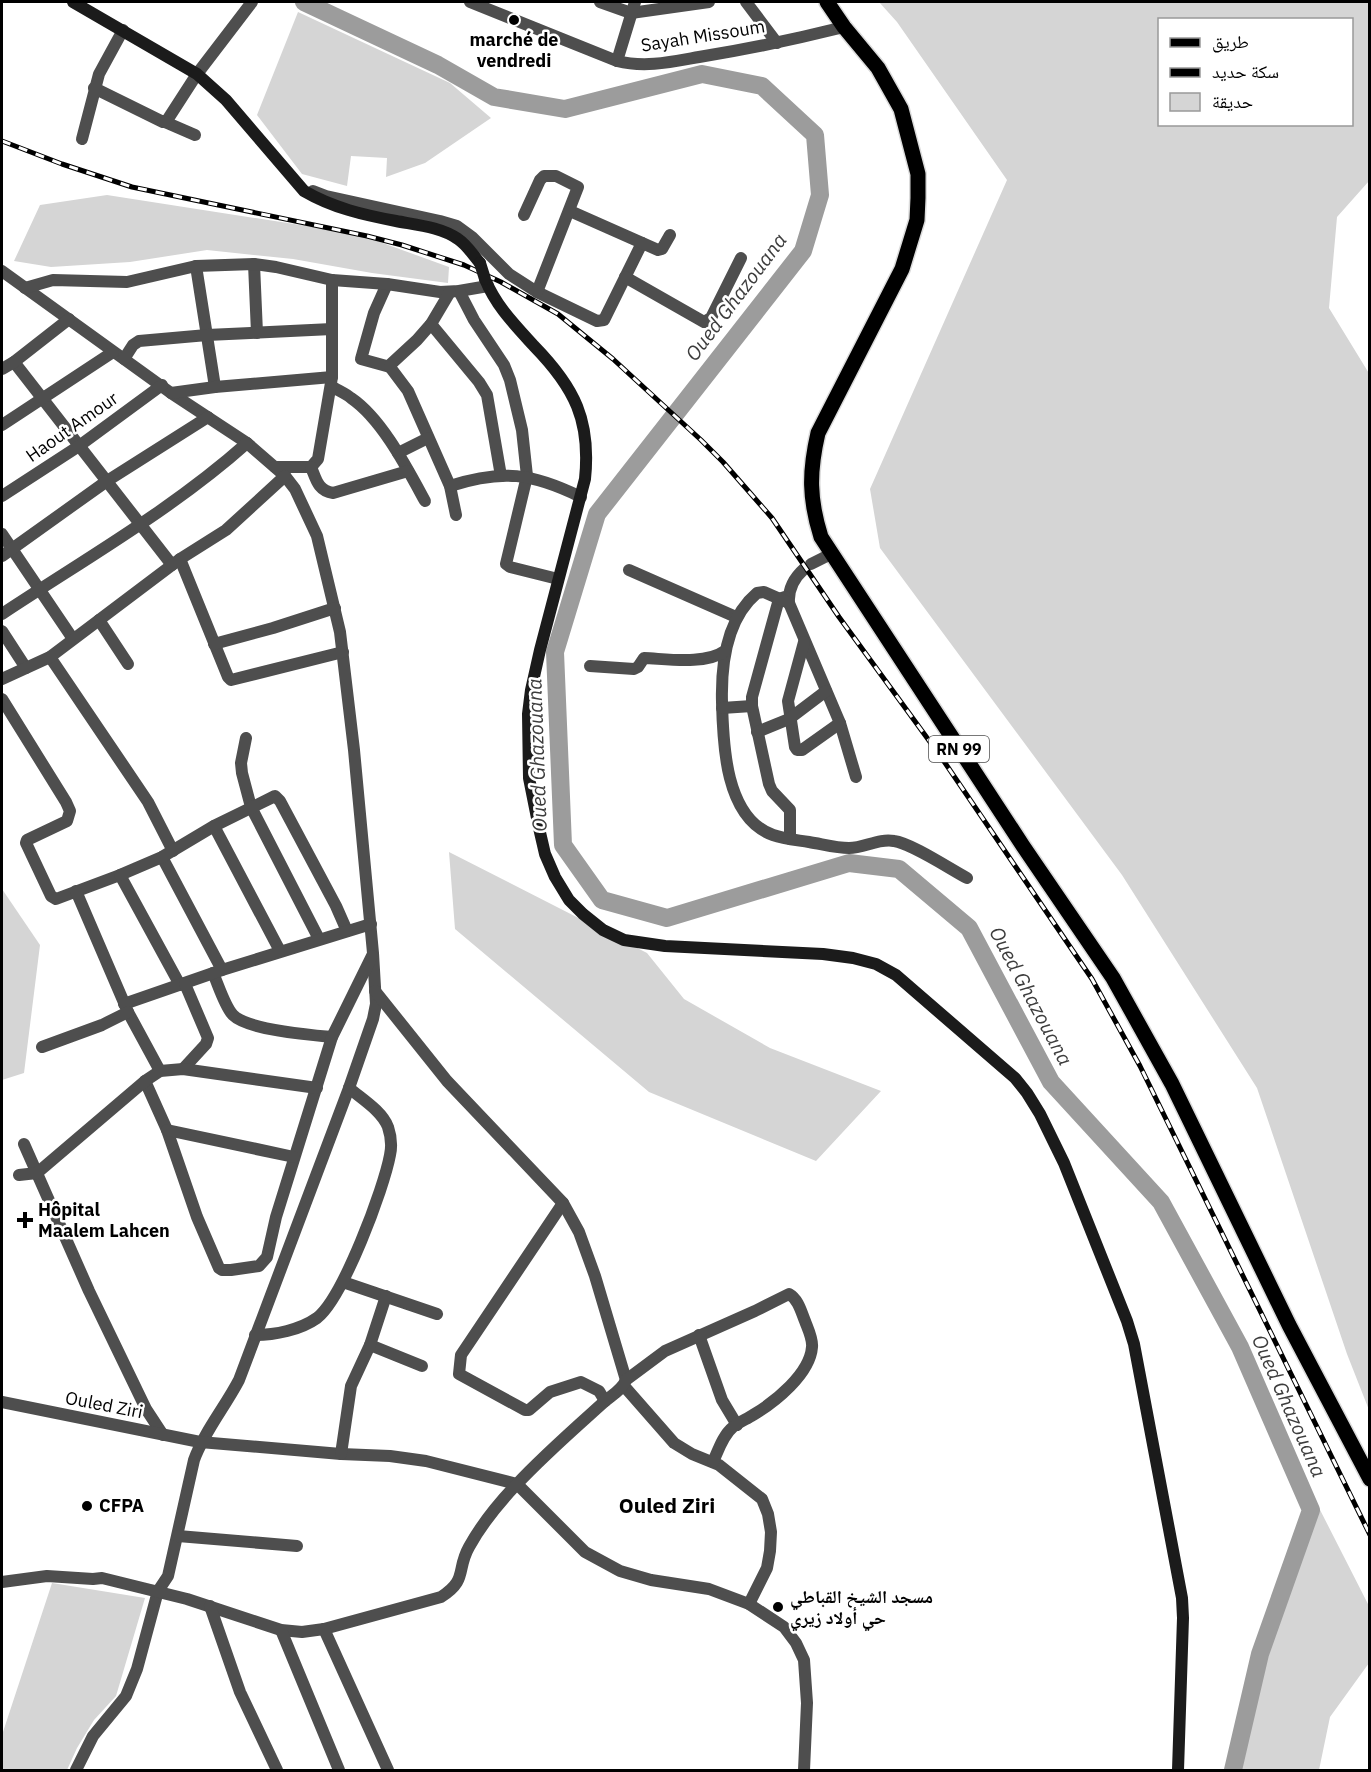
<svg xmlns="http://www.w3.org/2000/svg" width="1371" height="1772" font-family="'IBM Plex Sans','Noto Naskh Arabic',sans-serif">
<style>
.green{fill:#d5d5d5;fill-rule:evenodd}
.lines{fill:none;stroke-linecap:round;stroke-linejoin:round}
.river{stroke:#9c9c9c;stroke-width:18}
.primary-casing{stroke:#dbdbdb;stroke-width:18}
.minor{stroke:#4e4e4e;stroke-width:12}
.secondary{stroke:#1b1b1b;stroke-width:12}
.primary{stroke:#000;stroke-width:15}
.rail-casing{stroke:#000;stroke-width:5}
.rail{stroke:#fff;stroke-width:3;stroke-dasharray:9;stroke-linecap:butt}
.secondary-bridge{stroke:#1b1b1b;stroke-width:12}
.poi-dot{fill:#000;stroke:#fff;stroke-width:2}
.labels{text-anchor:middle;stroke-width:5;stroke-linejoin:round;paint-order:stroke}
.shield{fill:#fff;stroke:#4c4c4c;stroke-width:1.5}
.shield-label{font-size:16px;font-weight:bold;fill:#000}
.street-label{font-size:18px;fill:#000;stroke:#fff}
.poi-label{font-size:18px;font-weight:bold;fill:#000;stroke:#fff;text-anchor:start}
.water-label{font-size:20px;font-style:italic;fill:#3d3d3d;stroke:#fff}
.quarter-label{font-size:21px;font-weight:bold;fill:#000;stroke:#fff}
</style>
<rect width="100%" height="100%" fill="#fff"/>
<g class="green">
<path d="M879 2H1369V181L1337 217 1329 308 1370 375 1369 1410 1347 1354 1257 1088 1122 875 880 548 870 489 1007 180 897 22ZM1160 20H1352V124H1160Z"/>
<path d="M298 12 450 83 491 118 425 163 386 177 387 158 351 156 347 186 302 174 257 115Z"/>
<path d="M107 195 358 234 449 267 448 283 372 273 293 259 207 250 130 262 51 267 14 261 40 205Z"/>
<path d="M449 852 647 953 684 999 770 1048 881 1091 816 1161 649 1092 455 929Z"/>
<path d="M2 889 40 945 24 1073 2 1080Z"/>
<path d="M1315 1500 1370 1608 1369 1663 1330 1717 1319 1770H1233L1237 1741Z"/>
<path d="M52 1583 145 1598 116 1696 94 1720 77 1748 67 1770H2V1735Z"/>
</g>
<g class="lines">
<path class="river" d="M304 2 438 65 494 97 565 109 702 74 762 86 815 135 820 195 803 251 597 514 555 652 563 845 602 900 667 918 849 863 899 869 969 928 1051 1082 1161 1202 1240 1347 1311 1510 1260 1654 1233 1770"/>
<defs>
<path id="primary" d="M827 2 844 27 878 68 901 109 918 174V198L917 220 902 269 818 433C809 472 809 499 821 537L1023 846 1113 978 1172 1084 1289 1325 1370 1479"/>
</defs>
<use href="#primary" class="primary-casing"/>
<g class="minor">
<path d="M470 2 617 61C645 68 671 62 699 57 748 49 796 39 844 27"/>
<path d="M600 2 631 13 709 2"/>
<path d="M746 2 777 43"/>
<path d="M617 61 635 2"/>
<path d="M94 88 163 122H166L197 74 252 2"/>
<path d="M165 122 195 135"/>
<path d="M82 139 99 74 123 30"/>
<path d="M313 191 326 196 440 221 457 226 472 237 509 274 537 292 597 321 604 320 642 243"/>
<path d="M570 211 658 250 662 249 670 235"/>
<path d="M524 215 540 180 544 176H556L578 187 537 292"/>
<path d="M254 264 257 333"/>
<path d="M196 266 215 387"/>
<path d="M2 271 171 393 247 443 285 476 295 489 317 536 340 632 354 750 373 953 376 1004 373 1019 349 1088 239 1380C225 1407 204 1432 194 1460L168 1576 158 1591 137 1669 126 1696 93 1736 76 1770"/>
<path d="M625 277 704 322 711 318 741 258"/>
<path d="M387 284 374 313 361 359 390 367"/>
<path d="M25 288 53 280 127 282 196 266 254 264 276 267 332 280 387 284 440 292 459 291 488 286"/>
<path d="M459 291 474 320 504 365 510 380 522 430 527 476 506 564 510 567 558 579"/>
<path d="M450 292 431 324 417 340 391 364 390 367 408 391 450 486 456 515"/>
<path d="M431 324 479 382 487 395 501 476"/>
<path d="M124 359 133 345 139 341 207 335 332 329"/>
<path d="M14 362 172 565"/>
<path d="M2 369 14 362 69 319"/>
<path d="M331 386C337 390 345 393 351 398 382 419 407 468 425 501"/>
<path d="M171 393 215 387 332 377"/>
<path d="M2 425 113 352"/>
<path d="M398 453 428 438"/>
<path d="M275 467H311L318 459 332 377V280"/>
<path d="M311 467C316 479 318 491 333 493L408 471"/>
<path d="M450 486C502 469 532 473 581 497"/>
<path d="M2 496 79 446 162 385"/>
<path d="M2 534 73 639"/>
<path d="M2 556 107 481 208 417"/>
<path d="M180 559 228 677 231 680 343 652"/>
<path d="M811 564 831 554"/>
<path d="M804 569C794 578 788 589 789 603L840 723 856 777"/>
<path d="M629 570 736 617"/>
<path d="M785 597 779 599 752 697V706L769 784 772 791 790 810V839"/>
<path d="M789 603 764 592 757 593C726 619 721 664 722 702 723 744 725 818 773 835 784 839 797 840 809 842 822 844 836 848 849 848 864 848 879 838 894 841 911 843 950 869 967 878"/>
<path d="M2 614C85 559 173 509 247 443"/>
<path d="M99 620 128 664"/>
<path d="M2 631 26 668"/>
<path d="M804 642 788 701 795 747 797 750H802L840 723"/>
<path d="M214 644 273 628 335 608"/>
<path d="M50 657 148 802 173 851"/>
<path d="M590 666 634 669 638 667 644 658C668 659 705 665 725 651"/>
<path d="M2 679 50 657 180 559 226 530 285 476"/>
<path d="M2 699 66 802 70 811 67 821 27 840 26 843 51 896 56 899 120 875 180 985"/>
<path d="M722 708 752 706"/>
<path d="M757 732 789 719 826 691"/>
<path d="M246 738 241 763 242 773 251 807 319 939"/>
<path d="M214 826 280 951"/>
<path d="M162 857 222 970"/>
<path d="M120 875 162 857 214 826 275 796 280 801 336 906 347 931"/>
<path d="M76 891 128 1012 160 1071"/>
<path d="M213 973C218 984 225 1007 233 1015 248 1030 310 1035 332 1037"/>
<path d="M375 991 447 1081 563 1203 579 1232 595 1276 626 1380"/>
<path d="M124 1004 222 970 371 924"/>
<path d="M42 1047 102 1025 128 1012"/>
<path d="M183 1069 206 1044 208 1038 185 984"/>
<path d="M145 1081 167 1130 197 1217 219 1268 222 1270H231L259 1266 267 1257 276 1217 332 1037 372 956"/>
<path d="M167 1130 294 1157"/>
<path d="M24 1144 89 1291 146 1409 163 1435"/>
<path d="M19 1175 37 1173 145 1081 160 1071 183 1069 317 1088"/>
<path d="M563 1203 461 1355 459 1374 525 1410H529L550 1392 581 1382 599 1391 605 1401"/>
<path d="M343 1282 437 1314"/>
<path d="M255 1335C275 1335 300 1330 317 1318 343 1298 384 1188 390 1155 392 1146 391 1136 388 1127 382 1111 362 1099 349 1088"/>
<path d="M699 1335 722 1400 737 1425"/>
<path d="M370 1345 422 1366"/>
<path d="M624 1386 674 1443 692 1454 719 1465 762 1499 768 1514 771 1532 770 1551 767 1568 749 1604"/>
<path d="M2 1402 200 1442 341 1454 390 1456 426 1461 517 1484 585 1552 620 1571 651 1580 709 1589 749 1604 784 1627 796 1643 804 1660 807 1703 804 1770"/>
<path d="M341 1454 351 1386 370 1345 386 1296"/>
<path d="M178 1536 297 1546"/>
<path d="M2 1582 47 1576 93 1579 102 1578 187 1599 281 1630 302 1632 324 1629 441 1597C468 1580 456 1570 469 1547 481 1525 499 1503 516 1485 543 1456 574 1429 604 1402 612 1395 622 1390 626 1380L665 1351 755 1311 789 1294C798 1299 801 1311 805 1321 808 1329 813 1339 812 1347 810 1374 775 1402 753 1415 747 1419 739 1422 733 1427 723 1435 718 1451 713 1462"/>
<path d="M210 1606 240 1692 277 1770"/>
<path d="M324 1629 388 1770"/>
<path d="M281 1630 339 1770"/>
</g>
<g class="secondary">
<path d="M73 2 197 74 226 100 304 191C333 208 364 215 396 221 417 225 441 227 458 239 467 245 473 255 480 263"/>
<path d="M485 279C496 306 514 324 534 346 575 388 591 421 585 479L540 650 531 690 528 714 529 778 539 828 545 854 555 877 569 900 583 914 603 930 624 940 665 946 823 954 853 958 876 964 896 975 1015 1078 1027 1093 1040 1114 1064 1163 1127 1321 1134 1344 1182 1598 1183 1618 1178 1770"/>
</g>
<use href="#primary" class="primary"/>
<defs>
<path id="rail" d="M2 141 62 164 132 187 367 236 402 245 464 265 501 282 558 314 613 359 701 440 723 462 772 518 839 617 941 757 1092 979 1140 1066 1370 1535"/>
</defs>
<use href="#rail" class="rail-casing"/>
<use href="#rail" class="rail"/>
<path class="secondary-bridge" d="M480 263 485 279"/>
</g>
<g class="poi-dot">
<circle cx="514" cy="20" r="6"/>
<path d="M22 1211h6v6h6v6h-6v6h-6v-6h-6v-6h6z"/>
<circle cx="87" cy="1506" r="6"/>
<circle cx="778" cy="1607" r="6"/>
</g>
<g class="labels">
<rect class="shield" x="929" y="736" width="60" height="26" rx="4.5"/>
<g class="shield-label">
<text x="959" y="755">RN 99</text>
</g>
<g class="street-label">
<text transform="translate(703 36) rotate(-9)" y="6">Sayah Missoum</text>
<text transform="translate(72 427) rotate(-35)" y="6">Haout Amour</text>
<text transform="translate(104 1405) rotate(11)" y="6">Ouled Ziri</text>
</g>
<g class="poi-label">
<text x="514" y="46" text-anchor="middle">marché de<tspan x="514" dy="21">vendredi</tspan></text>
<text x="38" y="1216">Hôpital<tspan x="38" dy="21">Maalem Lahcen</tspan></text>
<text x="99" y="1512">CFPA</text>
<text x="790" y="1603">مسجد الشيخ القباطي<tspan x="790" dy="21">حي أولاد زيري</tspan></text>
</g>
<g class="water-label">
<text transform="translate(736 297) rotate(-53)" y="7">Oued Ghazouana</text>
<text transform="translate(537 755) rotate(-92)" y="7">Oued Ghazouana</text>
<text transform="translate(1031 996) rotate(62)" y="7">Oued Ghazouana</text>
<text transform="translate(1289 1406) rotate(66)" y="7">Oued Ghazouana</text>
</g>
<g class="quarter-label">
<text x="667" y="1513">Ouled Ziri</text>
</g>
</g>
<rect width="1371" height="1772" fill="none" stroke="#000000" stroke-width="6"/>
<rect x="1158" y="18" width="195" height="108" fill="#ffffff" stroke="#999999" stroke-width="1.5"/>
<rect x="1170" y="38" width="30" height="9" fill="#000000" stroke="#999999" stroke-width="1.5"/>
<text x="1212" y="48" font-size="18" fill="#000000">طريق</text>
<rect x="1170" y="68" width="30" height="9" fill="#000000" stroke="#999999" stroke-width="1.5"/>
<text x="1212" y="78" font-size="18" fill="#000000">سكة حديد</text>
<rect x="1170" y="93" width="30" height="18" fill="#d5d5d5" stroke="#999999" stroke-width="1.5"/>
<text x="1212" y="108" font-size="18" fill="#000000">حديقة</text>
</svg>
